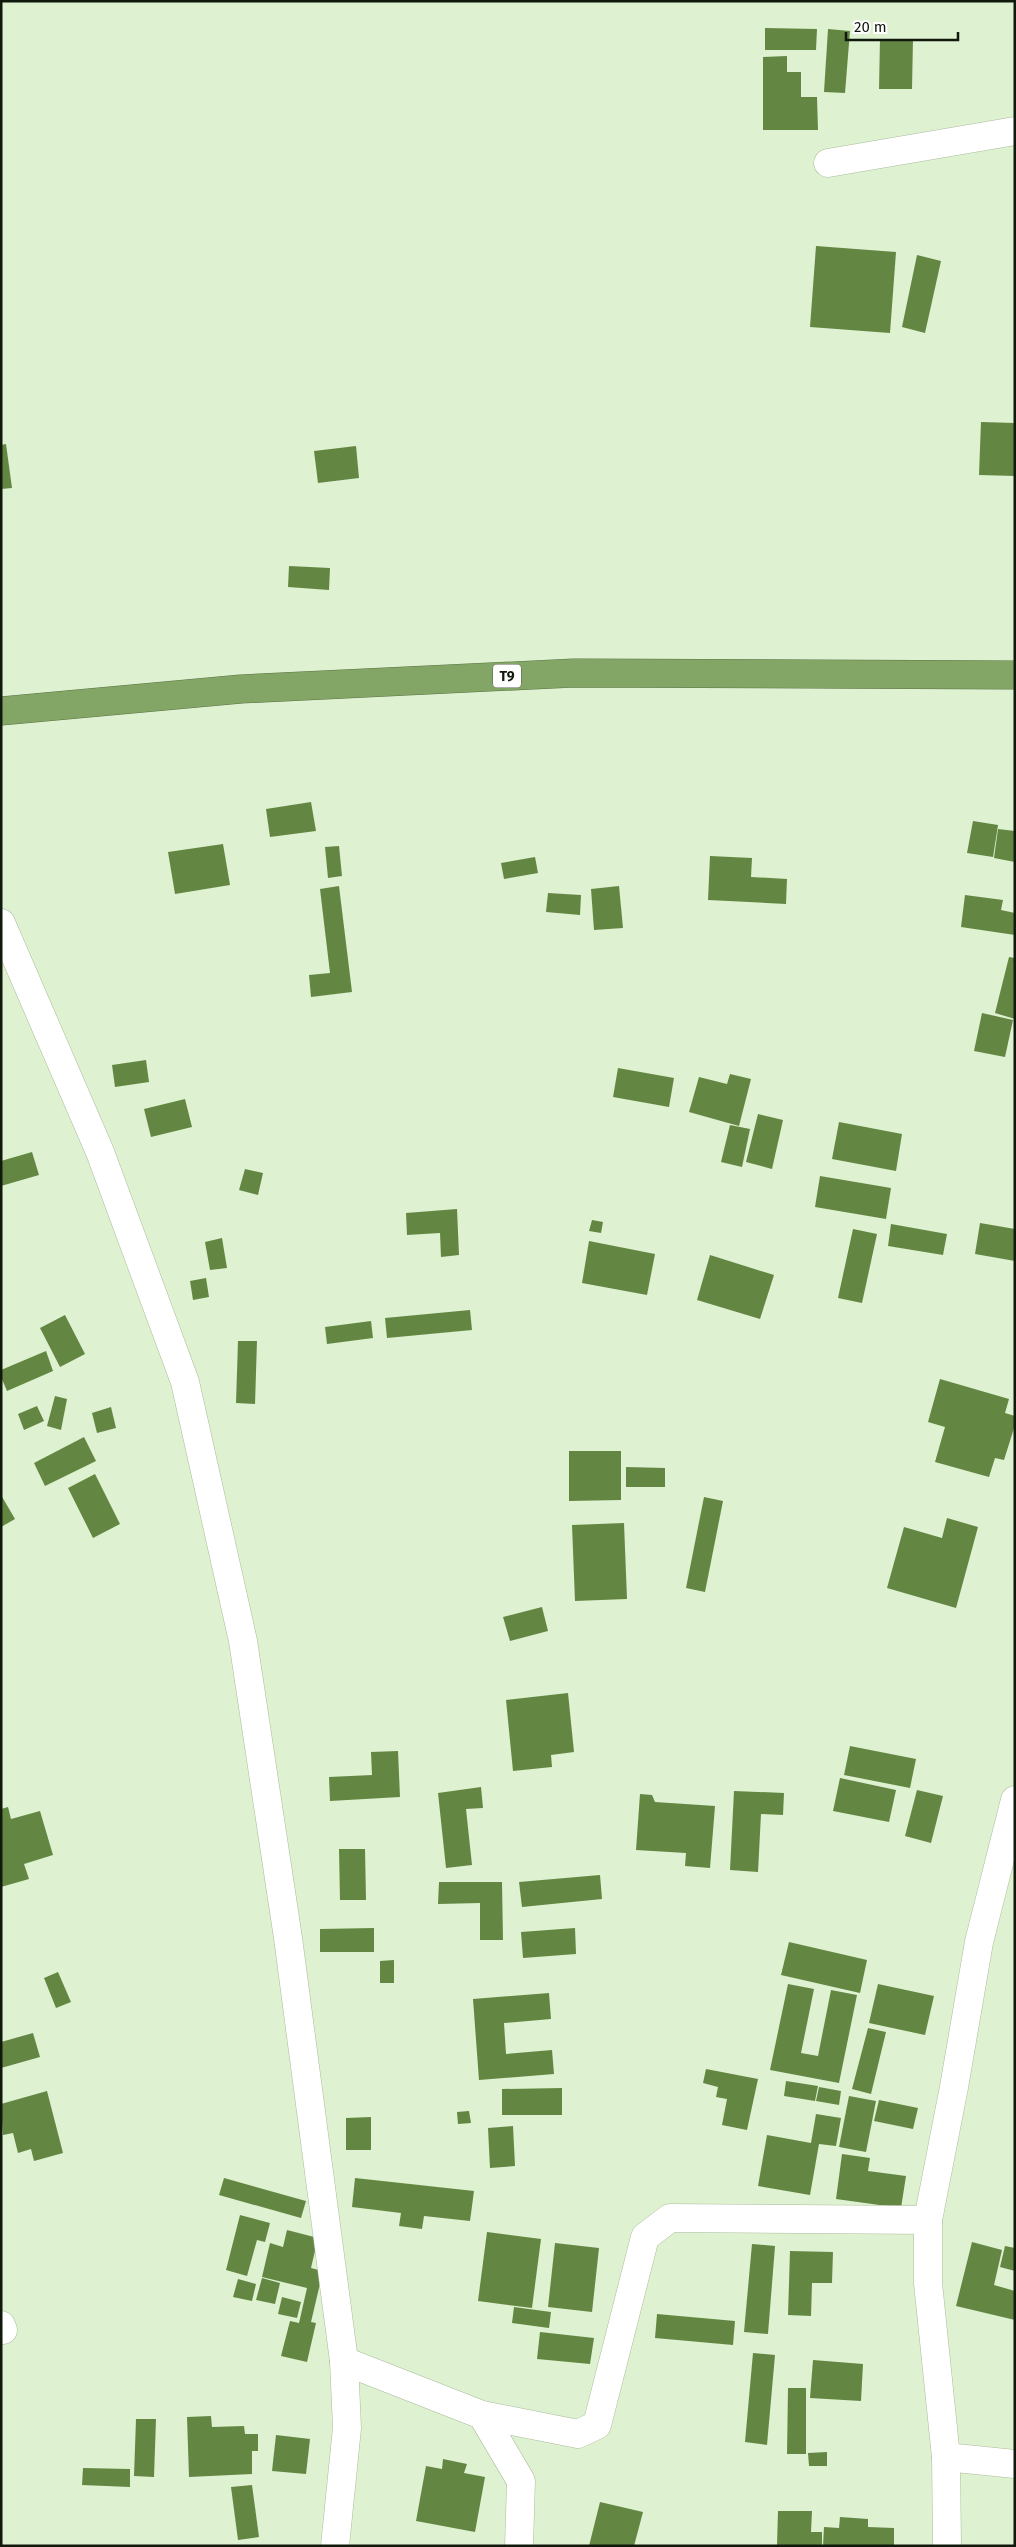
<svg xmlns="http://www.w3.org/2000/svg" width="1016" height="2547" font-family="'Fira Sans',sans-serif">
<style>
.building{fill:#638743}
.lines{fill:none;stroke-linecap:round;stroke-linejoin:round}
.minor-casing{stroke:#aabc9c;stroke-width:29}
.highway-casing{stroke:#5b7446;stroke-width:29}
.minor{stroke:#fff;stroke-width:28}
.highway{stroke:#83a566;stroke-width:28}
.labels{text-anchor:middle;stroke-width:5;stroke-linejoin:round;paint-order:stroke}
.shield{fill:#fff;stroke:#585d55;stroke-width:1}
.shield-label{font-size:14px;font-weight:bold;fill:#11180c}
</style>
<rect width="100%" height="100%" fill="#def1d0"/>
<g class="building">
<path d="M765 28 817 29 816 50H765Z"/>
<path d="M828 29 850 31 845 93 824 92Z"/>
<path d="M880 39H913L912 89H879Z"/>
<path d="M787 56V72H801V97H817L818 130H763V57Z"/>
<path d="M816 246 896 252 890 333 810 327Z"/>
<path d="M917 255 941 261 925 333 902 327Z"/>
<path d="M981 422 1015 423V476L979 475Z"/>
<path d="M6 444 12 488 1 489V445Z"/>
<path d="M356 446 359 478 318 483 314 451Z"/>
<path d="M289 566 330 568 329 590 288 587Z"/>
<path d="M311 802 316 831 270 837 266 809Z"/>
<path d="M973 821 998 825 993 857 967 853Z"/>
<path d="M998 829 1015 831V862L994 858Z"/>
<path d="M223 844 230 885 175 894 168 852Z"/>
<path d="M339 846 342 876 328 878 325 847Z"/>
<path d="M710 856 752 858 751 877 787 879 786 904 708 900Z"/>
<path d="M535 857 538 873 504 879 501 863Z"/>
<path d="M339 886 352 992 311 997 309 975 330 973 320 889Z"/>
<path d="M619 886 623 928 594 930 591 889Z"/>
<path d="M548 893 581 895 580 915 546 912Z"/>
<path d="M965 895 1003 900 1001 910 1015 913V935L961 927Z"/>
<path d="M1009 957 1015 958V1019L995 1013Z"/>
<path d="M982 1013 1013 1020 1005 1057 974 1051Z"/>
<path d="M146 1060 149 1082 115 1087 112 1065Z"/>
<path d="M618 1068 674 1078 669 1107 613 1097Z"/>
<path d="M730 1074 751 1079 739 1126 689 1112 699 1077 727 1084Z"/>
<path d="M185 1099 192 1127 151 1137 144 1109Z"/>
<path d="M758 1114 783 1120 772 1169 746 1162Z"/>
<path d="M839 1122 902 1134 896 1171 832 1159Z"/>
<path d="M730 1125 750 1129 742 1167 721 1162Z"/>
<path d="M32 1152 39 1175 1 1186V1161Z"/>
<path d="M245 1169 263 1173 258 1195 239 1190Z"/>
<path d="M820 1176 891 1188 886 1219 815 1207Z"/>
<path d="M457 1209 459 1255 441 1257 440 1233 407 1235 406 1213Z"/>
<path d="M592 1220 603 1222 601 1233 589 1231Z"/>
<path d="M980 1223 1015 1229V1261L975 1254Z"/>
<path d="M891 1224 947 1234 943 1255 888 1246Z"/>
<path d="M853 1229 877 1234 862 1303 838 1298Z"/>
<path d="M222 1238 227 1268 210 1270 205 1242Z"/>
<path d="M589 1241 655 1254 647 1295 582 1283Z"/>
<path d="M710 1255 774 1275 760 1319 697 1300Z"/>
<path d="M206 1278 209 1297 193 1300 190 1281Z"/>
<path d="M470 1310 472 1330 387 1338 385 1318Z"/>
<path d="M65 1315 85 1354 60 1367 40 1328Z"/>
<path d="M371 1321 373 1338 327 1344 325 1327Z"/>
<path d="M238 1341H257L255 1404 236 1403Z"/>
<path d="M46 1351 53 1371 7 1391 1 1377V1370Z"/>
<path d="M940 1379 1009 1399 1005 1413 1015 1416V1425L1004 1460 995 1458 989 1477 935 1462 945 1427 928 1422Z"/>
<path d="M55 1396 67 1399 61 1430 47 1426Z"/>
<path d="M37 1406 44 1421 24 1430 18 1414Z"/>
<path d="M111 1407 116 1428 97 1433 92 1413Z"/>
<path d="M84 1437 96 1461 45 1486 34 1463Z"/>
<path d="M569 1451H621V1500L569 1501Z"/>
<path d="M626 1467 665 1468V1487H626Z"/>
<path d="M95 1474 120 1524 93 1538 68 1488Z"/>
<path d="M1 1495 15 1519 1 1527Z"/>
<path d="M704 1497 723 1501 705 1592 686 1588Z"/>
<path d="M947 1518 978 1527 956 1608 887 1588 904 1527 942 1538Z"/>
<path d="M624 1523 627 1599 575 1601 572 1525Z"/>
<path d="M542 1607 548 1631 510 1641 503 1617Z"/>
<path d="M568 1693 574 1752 551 1755 552 1767 513 1771 506 1700Z"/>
<path d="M850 1746 916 1759 910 1788 844 1775Z"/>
<path d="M398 1751 400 1797 330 1801 329 1777 372 1775 371 1752Z"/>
<path d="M840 1778 896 1790 889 1822 833 1811Z"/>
<path d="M481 1787 483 1808 466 1809 472 1865 446 1868 438 1793Z"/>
<path d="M917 1790 943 1796 931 1843 905 1836Z"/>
<path d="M734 1791 784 1793 783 1815 761 1814 758 1872 730 1870Z"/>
<path d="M640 1794 652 1795 655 1802 715 1806 710 1868 685 1866 686 1853 636 1850Z"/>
<path d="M8 1807 11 1819 40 1811 53 1855 24 1864 29 1879 1 1887V1809Z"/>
<path d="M339 1849H365L366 1900H340Z"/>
<path d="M600 1875 602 1899 522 1907 519 1882Z"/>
<path d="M439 1882H502L503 1940H480V1903L438 1904Z"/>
<path d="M374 1928V1952H320V1929Z"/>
<path d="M575 1928 576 1954 523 1958 521 1932Z"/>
<path d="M789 1942 867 1960 860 1993 781 1975Z"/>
<path d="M394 1960V1983H380V1961Z"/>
<path d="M58 1972 71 2002 56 2008 44 1978Z"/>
<path d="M788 1984 814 1989 801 2053 818 2056 831 1990 857 1995 839 2083 770 2070Z"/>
<path d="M878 1984 934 1996 925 2035 869 2023Z"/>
<path d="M549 1993 551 2019 504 2023 506 2054 552 2050 554 2074 479 2080 473 1999Z"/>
<path d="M868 2028 886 2032 871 2094 852 2089Z"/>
<path d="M33 2033 40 2057 1 2068V2042Z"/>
<path d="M706 2069 758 2079 747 2130 722 2125 727 2099 716 2097 718 2087 703 2083Z"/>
<path d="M786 2081 818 2086 815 2101 784 2096Z"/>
<path d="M819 2087 841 2091 839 2105 816 2101Z"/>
<path d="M562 2088V2115H502V2089Z"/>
<path d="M47 2091 63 2153 34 2161 31 2149 18 2153 13 2133 3 2135 1 2104Z"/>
<path d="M849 2096 876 2101 866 2152 839 2147Z"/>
<path d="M879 2100 918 2108 913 2129 874 2121Z"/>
<path d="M469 2111 471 2123 458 2124 457 2112Z"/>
<path d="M816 2114 841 2118 836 2146 819 2144 810 2195 758 2186 767 2135 811 2143Z"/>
<path d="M371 2117V2150H346V2118Z"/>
<path d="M513 2126 515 2166 490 2168 488 2128Z"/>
<path d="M842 2154 870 2158 868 2171 906 2176 901 2208 836 2199Z"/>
<path d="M224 2178 306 2201 301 2218 219 2195Z"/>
<path d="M355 2178 474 2191 470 2221 424 2216 422 2229 399 2226 401 2213 352 2207Z"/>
<path d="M240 2215 270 2223 265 2242 257 2240 247 2276 226 2270Z"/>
<path d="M287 2230 318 2238 311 2268 323 2271 311 2322 316 2323 307 2362 281 2356 290 2321 299 2323 307 2288 262 2277 270 2243 283 2247Z"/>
<path d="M487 2232 541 2239 532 2308 478 2301Z"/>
<path d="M972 2242 1002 2250 994 2285 1015 2291V2320L956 2306Z"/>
<path d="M555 2243 599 2248 592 2312 548 2307Z"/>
<path d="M752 2244 775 2246 768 2334 744 2332Z"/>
<path d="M1005 2246 1015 2248V2271L1000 2267Z"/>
<path d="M790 2251 833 2252 832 2283H812L811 2316 788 2315Z"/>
<path d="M262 2278 280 2283 275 2304 256 2300Z"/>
<path d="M238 2279 256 2284 252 2301 233 2297Z"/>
<path d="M282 2297 301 2302 297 2318 278 2314Z"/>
<path d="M514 2307 551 2312 549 2328 512 2323Z"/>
<path d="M657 2314 735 2321 733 2345 655 2338Z"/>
<path d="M540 2332 594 2338 590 2364 537 2359Z"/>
<path d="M753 2353 775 2355 767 2445 745 2442Z"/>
<path d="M813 2360 863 2364 861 2401 810 2398Z"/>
<path d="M788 2388H806V2454H787Z"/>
<path d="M211 2416 212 2427 244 2426 245 2434H258V2451H252V2474L189 2477 187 2417Z"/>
<path d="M136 2419H156L154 2477 134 2476Z"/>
<path d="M276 2435 310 2439 306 2474 272 2471Z"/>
<path d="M827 2452V2466H809L808 2453Z"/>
<path d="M443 2459 467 2464 464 2473 485 2477 475 2532 416 2521 426 2466 442 2469Z"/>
<path d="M83 2468 130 2469V2487L82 2485Z"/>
<path d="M252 2485 259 2537 238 2540 231 2487Z"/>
<path d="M600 2502 643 2512 634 2546H589Z"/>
<path d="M778 2511H812L811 2532H822V2546H777Z"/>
<path d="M840 2517 868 2519V2527L894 2528V2546H823L824 2527 839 2528Z"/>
</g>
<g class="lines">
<defs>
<g id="minor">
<path d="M828 163 1015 131"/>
<path d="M1 923 100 1152 185 1382 243 1641 288 1938 344 2361 347 2428 335 2546"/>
<path d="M1 2325 3 2330"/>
<path d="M344 2361 482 2415 521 2481 519 2546"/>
<path d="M482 2415 578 2434 597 2425 645 2237 670 2218 928 2220"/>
<path d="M946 2457 1015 2464"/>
<path d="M947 2546 946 2457 928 2283V2220L954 2087 979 1942 1015 1800"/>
</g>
<path id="highway" d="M1 711 241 689 574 673 1015 675"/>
</defs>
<use href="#minor" class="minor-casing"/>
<use href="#highway" class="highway-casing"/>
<use href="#minor" class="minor"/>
<use href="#highway" class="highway"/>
</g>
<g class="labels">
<rect class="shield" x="493" y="664.5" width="28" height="23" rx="4"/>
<g class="shield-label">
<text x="507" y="681">T9</text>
</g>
</g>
<rect width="1016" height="2547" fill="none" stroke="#11180c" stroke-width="5"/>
<path d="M846 32v8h112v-8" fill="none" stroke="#11180c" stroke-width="2.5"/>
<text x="854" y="32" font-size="15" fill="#11180c" stroke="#ffffff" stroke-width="4" paint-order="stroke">20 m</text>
</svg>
